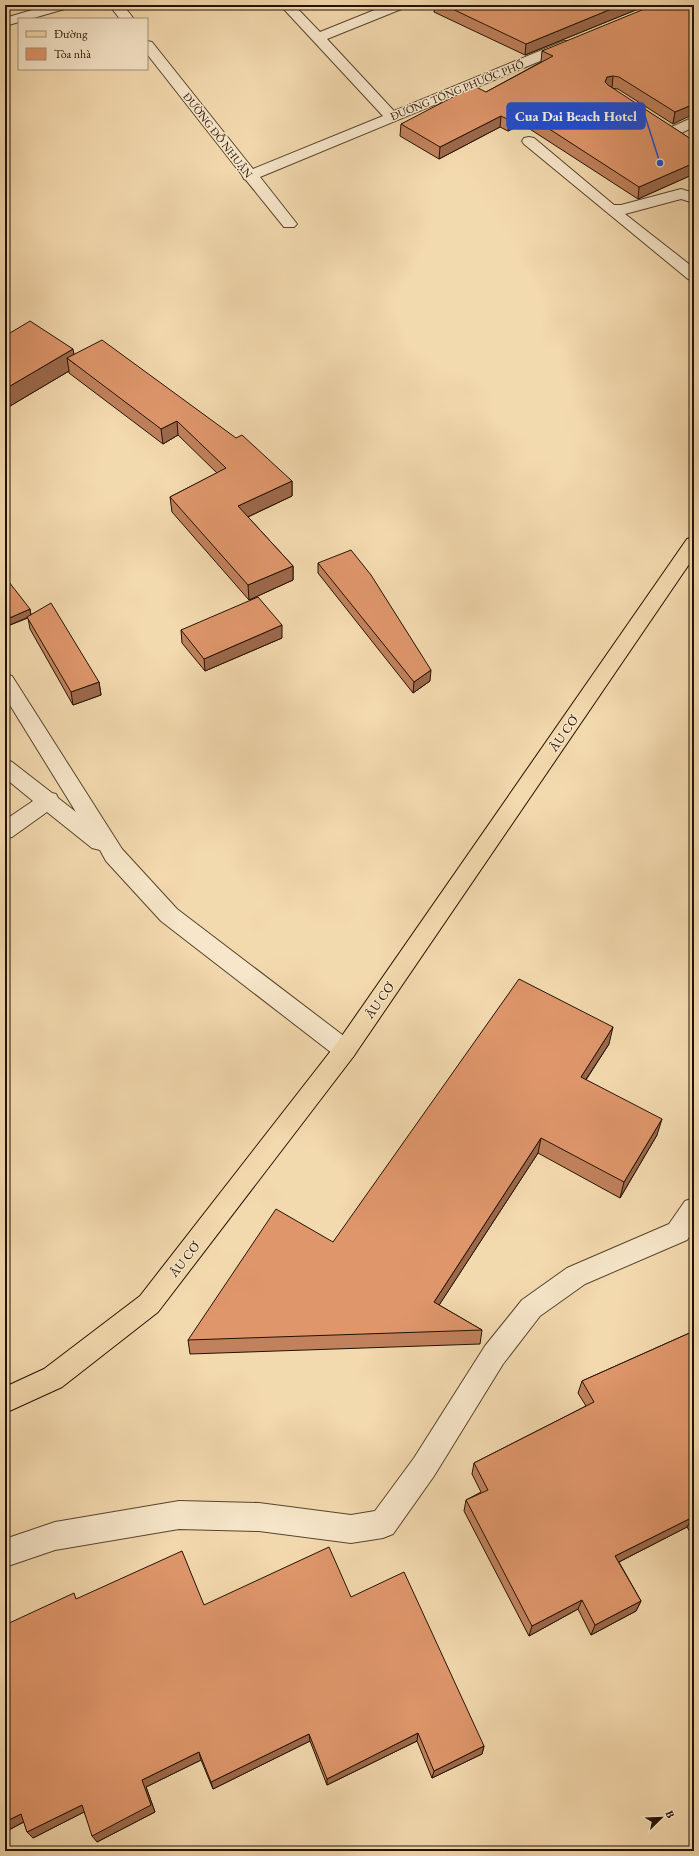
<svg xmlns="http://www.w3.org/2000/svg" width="699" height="1856" font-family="'EB Garamond',serif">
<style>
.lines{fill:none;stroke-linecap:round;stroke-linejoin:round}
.minor-casing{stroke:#58442c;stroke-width:2}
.major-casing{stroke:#251200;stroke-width:2}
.minor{fill:#f7e6ca;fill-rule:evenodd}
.major{fill:#f3d9ae;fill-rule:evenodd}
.wall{fill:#c0815c;stroke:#251200}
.shaded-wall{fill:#9c694b;stroke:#251200}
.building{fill:#df966b;stroke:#251200}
.labels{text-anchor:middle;stroke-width:3;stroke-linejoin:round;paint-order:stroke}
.far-street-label{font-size:11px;fill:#251200;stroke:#f7e6ca}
.street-label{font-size:13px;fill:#251200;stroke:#f7e6ca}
.leader{fill:none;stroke:#1d4ed8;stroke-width:1.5}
.callout-dot{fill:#1d4ed8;stroke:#f7e6ca;stroke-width:1.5}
.callout{fill:#1d4ed8;stroke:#1d4ed8;stroke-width:1.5}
.callout-label{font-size:14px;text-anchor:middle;font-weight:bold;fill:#fff}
</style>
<rect width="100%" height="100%" fill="#f3d9ae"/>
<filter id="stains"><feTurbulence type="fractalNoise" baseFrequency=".005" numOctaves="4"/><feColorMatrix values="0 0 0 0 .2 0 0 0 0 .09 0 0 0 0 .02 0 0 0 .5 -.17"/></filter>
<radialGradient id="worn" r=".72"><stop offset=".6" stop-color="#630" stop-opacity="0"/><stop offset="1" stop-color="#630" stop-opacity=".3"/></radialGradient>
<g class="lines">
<defs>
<g id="minor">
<path d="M49 5H70L68 8 30 19H19V22L5 26V18Z"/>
<path d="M109 5H123L134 19H120Z"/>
<path d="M280 5H294L320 32 387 5H406L404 8 327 39 394 111 564 41H574L576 44 574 47 260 177 297 224 294 227H284L246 180 244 179 242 175 147 54V41L152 42 253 169 383 116Z"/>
<path d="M694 117V127L677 135H667L665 132 667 129Z"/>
<path d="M529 137 534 138 614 205H621L681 189 694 193V203L681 199 625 214 694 268V281L688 279 524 144 522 141 524 138Z"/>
<path d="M5 674 12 676 122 849 177 909 353 1043 357 1050 353 1057 345 1060 337 1057 161 921 106 861 100 850 92 848 47 812 12 837 5 839V820L33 801 5 778V759L12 762 52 793 56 794 58 798 76 812 5 697Z"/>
<path d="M694 1198V1230L687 1240 585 1284 540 1316 503 1364 434 1476 393 1534 383 1538 351 1543 259 1531 179 1529 55 1550 5 1567V1539L55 1522 179 1501 259 1503 351 1515 375 1511 414 1458 485 1346 522 1300 567 1268 669 1224 685 1201Z"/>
</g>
<path id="major" d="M694 537V557L353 1057 158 1312 62 1387 5 1413V1387L44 1369 140 1296 337 1043 687 539Z"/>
</defs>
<use href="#minor" class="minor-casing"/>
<use href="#major" class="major-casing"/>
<use href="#minor" class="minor"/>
<use href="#major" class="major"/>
</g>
<g class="wall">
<path d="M435 5H648L525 55 434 12Z"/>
<path d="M694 5 673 124 618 89 611 88 694 141V174L638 199 522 124 508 131 500 127 439 159 400 136 401 124 486 92 541 62 542 51Z"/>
<path d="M5 336 74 354 292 481V496L248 517 293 566V580L249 600 172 512 170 497 217 473 178 435 163 444 69 373V371L5 409Z"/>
<path d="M318 563 430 681 413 693 318 573Z"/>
<path d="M30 609 31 615 99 682 101 695 73 705 30 629 28 618 5 627Z"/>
<path d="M181 630 282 638 205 671 182 643Z"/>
<path d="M609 1044 586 1080 657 1135 620 1198 538 1153 439 1305 482 1330 480 1344 190 1354 188 1340 333 1242Z"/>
<path d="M694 1331V1539L687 1527 619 1562 641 1601 636 1611 591 1635 578 1609 529 1636 464 1511 466 1500 481 1492 472 1474 474 1463 586 1406 578 1393 582 1381Z"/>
<path d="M351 1597 484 1746 482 1754 432 1778 417 1741 327 1785 310 1741 213 1789 201 1760 146 1787 155 1812 97 1842 84 1812 33 1838 27 1832 24 1822 5 1832 77 1599 204 1605Z"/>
</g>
<g class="shaded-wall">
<path d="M621 5H648L525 55 526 44Z"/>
<path d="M613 76 612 88 606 89 605 82 607 77Z"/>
<path d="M694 104V114L673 124 675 112Z"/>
<path d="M523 112 522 124 508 131 509 120Z"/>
<path d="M501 116 500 127 439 159 440 147Z"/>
<path d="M694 163V174L638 199 639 187Z"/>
<path d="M73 349 76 365 67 358 69 371 5 409V389Z"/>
<path d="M177 421 178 435 163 444 161 429Z"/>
<path d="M292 481V496L239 521 238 506Z"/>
<path d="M293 566V580L249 600 248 585Z"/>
<path d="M30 609 31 616 5 627V620Z"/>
<path d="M282 625V638L205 671 204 659Z"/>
<path d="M431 670 430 681 413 693 414 682Z"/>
<path d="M99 682 101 695 73 705 71 692Z"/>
<path d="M613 1027 609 1044 577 1093 581 1077Z"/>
<path d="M662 1119 657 1135 620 1198 624 1182Z"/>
<path d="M541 1138 538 1153 432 1316 434 1302Z"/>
<path d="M693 1517 687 1527 611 1566 615 1556Z"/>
<path d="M582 1600 578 1609 529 1636 532 1626Z"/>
<path d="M641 1601 636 1611 591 1635 595 1625Z"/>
<path d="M418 1733 417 1741 327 1785V1779Z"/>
<path d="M309 1734 310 1741 213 1789 211 1782Z"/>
<path d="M484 1746 482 1754 432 1778 434 1771Z"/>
<path d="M199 1752 201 1760 146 1787 155 1812 97 1842 92 1836 142 1780Z"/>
<path d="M82 1805 86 1811 33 1838 27 1832Z"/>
<path d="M21 1814 27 1820 5 1832V1822Z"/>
</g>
<g class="building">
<path d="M444 5H621L526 44Z"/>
<path d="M654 5H694V104L675 112 619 77 613 76 607 77 605 82 608 85 694 141V163L639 187 523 112 509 120 501 116 440 147 401 124 474 86 486 92 553 56 542 51Z"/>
<path d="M30 321 73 349 5 389V336Z"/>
<path d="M102 340 236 438 242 435 292 481 238 506 293 566 248 585 170 497 226 468 177 421 161 429 67 358Z"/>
<path d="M351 550 371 575 431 670 414 682 318 563Z"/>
<path d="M9 582 30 609 5 620V584Z"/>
<path d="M258 597 282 625 204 659 181 630Z"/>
<path d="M51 603 99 682 71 692 27 617Z"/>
<path d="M519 979 613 1027 581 1077 662 1119 624 1182 541 1138 434 1302 482 1330 188 1340 276 1209 333 1242Z"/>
<path d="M694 1331V1519L693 1517 615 1556 641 1601 595 1625 582 1600 532 1626 466 1500 488 1490 474 1463 594 1402 582 1381Z"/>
<path d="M329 1547 351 1597 404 1572 484 1746 434 1771 418 1733 327 1779 309 1734 211 1782 199 1752 142 1780 151 1805 92 1836 82 1805 27 1832 21 1814 5 1822V1625L74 1593 76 1599 182 1551 204 1605Z"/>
</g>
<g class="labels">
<g class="far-street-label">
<text transform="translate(457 90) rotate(-22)" y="4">ĐƯỜNG TỐNG PHƯỚC PHỔ</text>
<text transform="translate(218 135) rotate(52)" y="4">ĐƯỜNG ĐỖ NHUẬN</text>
</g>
<g class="street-label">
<text transform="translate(563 733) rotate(-55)" y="5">ÂU CƠ</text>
<text transform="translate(379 1000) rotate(-55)" y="5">ÂU CƠ</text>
<text transform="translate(184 1259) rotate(-52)" y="5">ÂU CƠ</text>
</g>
</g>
<path class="leader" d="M660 163L645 116"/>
<circle class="callout-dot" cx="660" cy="163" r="4"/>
<rect class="callout" x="507" y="103" width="138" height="26" rx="4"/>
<g class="callout-label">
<text x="576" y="121">Cua Dai Beach Hotel</text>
</g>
<rect width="699" height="1856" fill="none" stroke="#f3d9ae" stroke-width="20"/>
<rect x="6" y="6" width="687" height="1844" fill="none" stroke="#251200" stroke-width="2"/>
<rect x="10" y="10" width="679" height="1836" fill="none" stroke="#251200"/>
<rect x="18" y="18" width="130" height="52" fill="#f7e6ca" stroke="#a39179"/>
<rect x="26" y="31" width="20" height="6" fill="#f3d9ae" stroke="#a39179"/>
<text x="54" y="38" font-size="12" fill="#251200">Đường</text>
<rect x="26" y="48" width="20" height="12" fill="#df966b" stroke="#a39179"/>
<text x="54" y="58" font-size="12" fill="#251200">Tòa nhà</text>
<g transform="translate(661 1818) rotate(67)" stroke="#f7e6ca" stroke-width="3" paint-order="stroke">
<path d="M0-3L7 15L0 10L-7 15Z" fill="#251200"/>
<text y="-6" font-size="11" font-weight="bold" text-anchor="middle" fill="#251200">B</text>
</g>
<rect width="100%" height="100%" filter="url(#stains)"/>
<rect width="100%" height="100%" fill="url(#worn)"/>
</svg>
